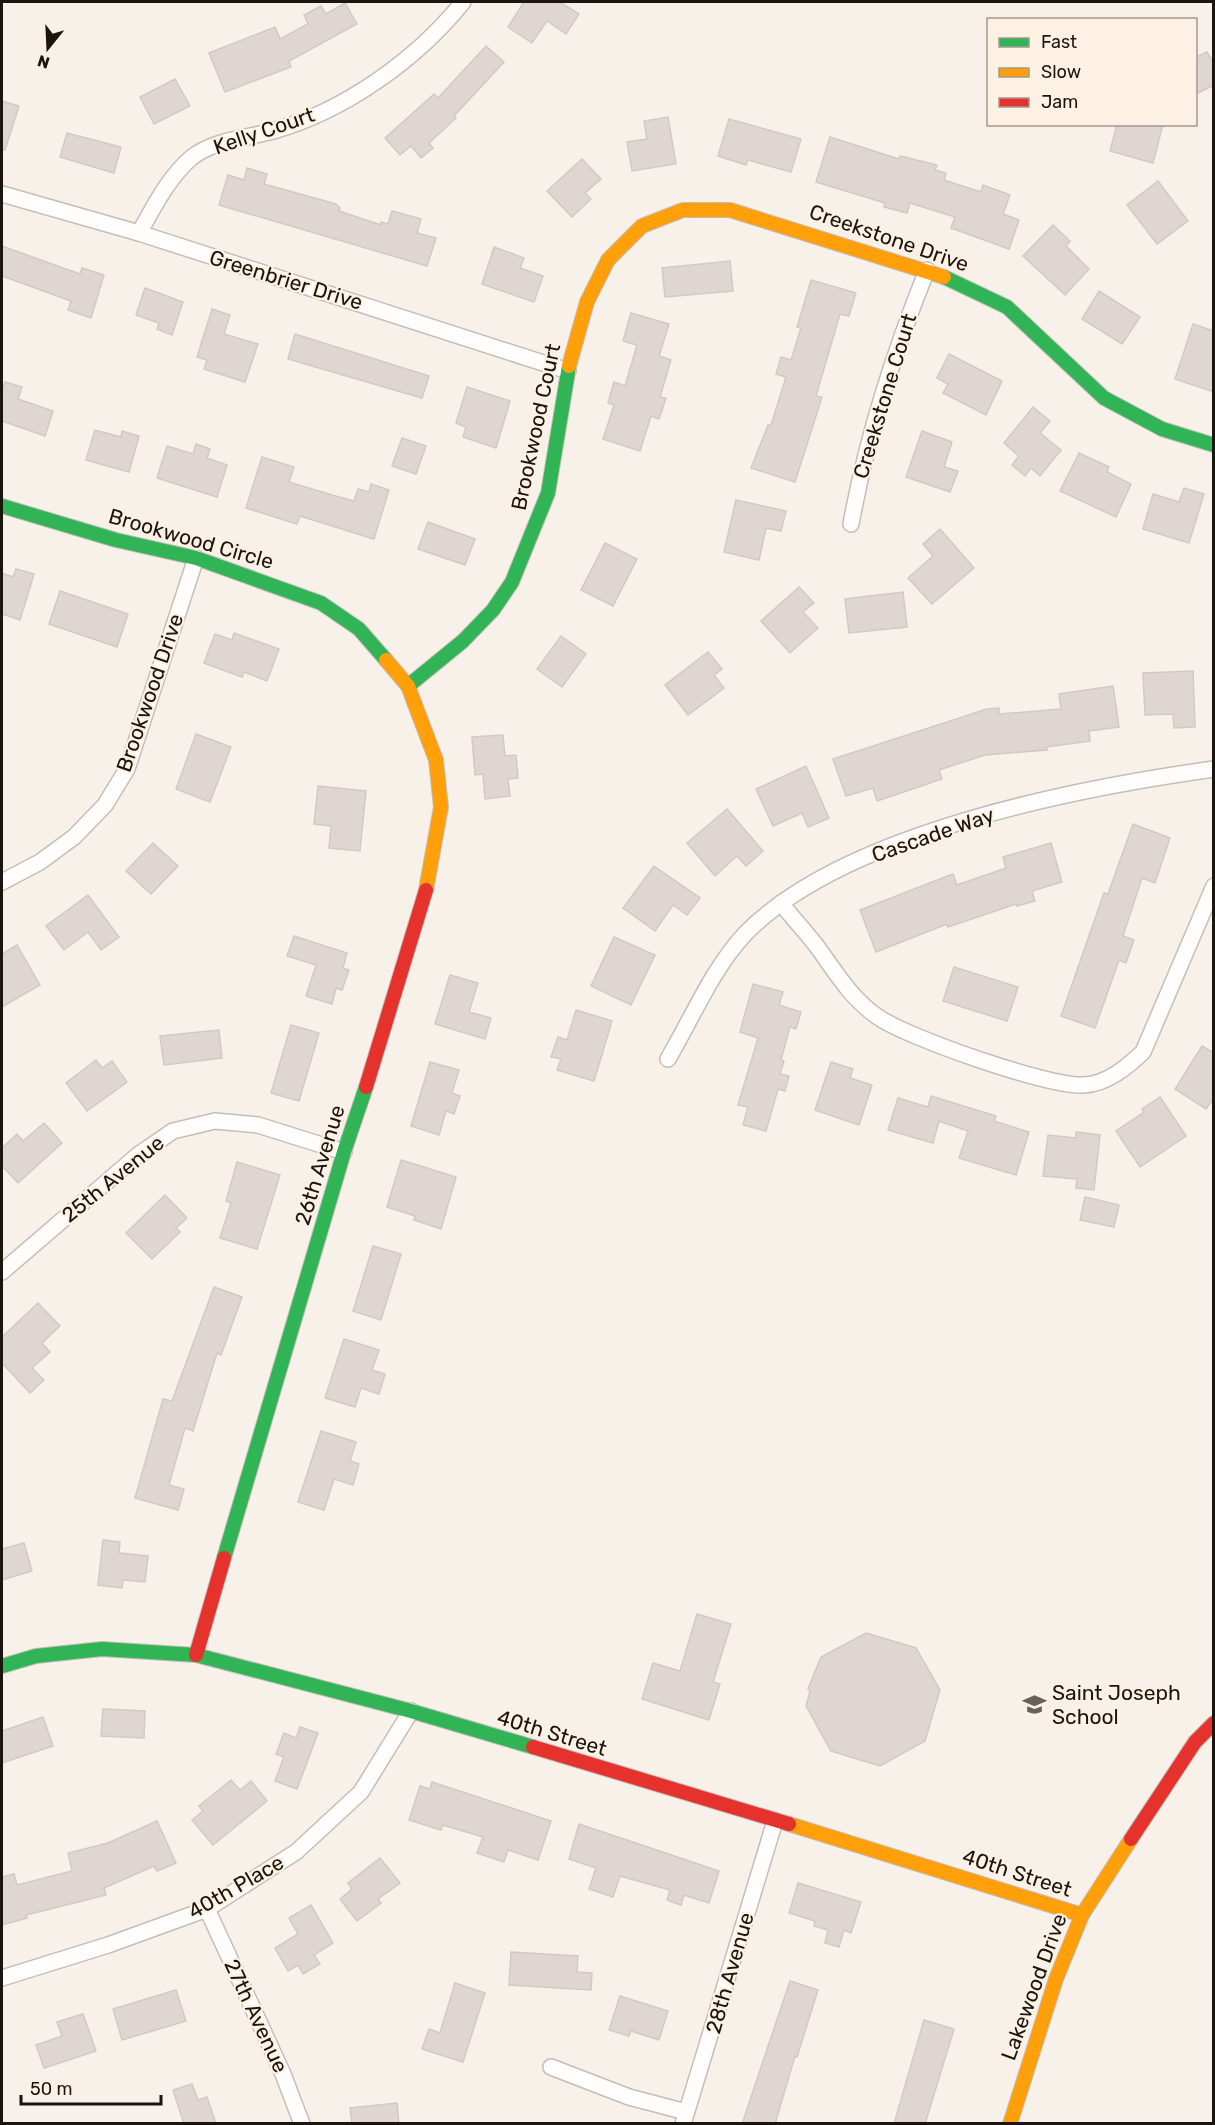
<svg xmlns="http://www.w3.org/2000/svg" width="1215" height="2125" font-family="Rubik,sans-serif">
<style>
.building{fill:#dfd6d1;stroke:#d0cac6;stroke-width:1.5}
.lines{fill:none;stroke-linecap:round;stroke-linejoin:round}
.street-casing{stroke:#c4beb8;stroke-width:18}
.fast-casing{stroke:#c4beb8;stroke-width:16}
.slow-casing{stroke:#c4beb8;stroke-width:16}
.jam-casing{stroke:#c4beb8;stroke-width:16}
.street{stroke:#fefdfc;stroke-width:15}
.fast{stroke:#30b455;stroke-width:14}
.slow{stroke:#ff9f0a;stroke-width:14}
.jam{stroke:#e5322d;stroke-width:14}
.labels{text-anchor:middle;stroke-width:4.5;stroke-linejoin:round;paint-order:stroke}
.street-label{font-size:21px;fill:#1a150f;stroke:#fdf1e4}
.poi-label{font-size:21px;fill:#1a150f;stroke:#fdf1e4;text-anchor:start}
</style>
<rect width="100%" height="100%" fill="#f7f1ea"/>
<g class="building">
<path d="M524 2H560L579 14 566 34 547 21 532 43 508 27Z"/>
<path d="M345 3 357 24 289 61 291 67 225 92 209 53 275 27 280 39 308 24 304 15 321 6 326 14Z"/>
<path d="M486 46 504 62 454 116 456 118 429 143 433 148 421 158 411 146 400 155 385 138 434 94 438 98Z"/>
<path d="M1207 52 1214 64V85L1196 94V57Z"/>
<path d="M175 79 190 106 154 124 140 97Z"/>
<path d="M2 101 19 106 5 150H2Z"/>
<path d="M668 117 676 164 632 171 627 142 647 139 644 121Z"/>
<path d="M729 119 801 139 791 172 748 160 746 165 718 156Z"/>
<path d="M1117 124H1163L1153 163 1110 151Z"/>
<path d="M67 133 121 147 114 173 60 157Z"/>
<path d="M830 137 899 159 900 156 937 165 935 170 946 173 944 180 981 192 983 185 1010 195 1003 214 1019 220 1009 249 951 228 955 217 910 203 907 213 884 207 885 203 816 182Z"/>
<path d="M582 159 601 179 585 193 591 199 572 217 547 191Z"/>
<path d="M247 168 267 174 264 184 336 204 340 208 339 211 381 225V222L388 224 392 211 421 219 417 233 436 238 427 266 219 205 228 175 244 180Z"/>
<path d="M1158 181 1188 221 1157 244 1127 205Z"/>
<path d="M1053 225 1070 241 1066 246 1089 269 1065 295 1023 256Z"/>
<path d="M2 246 80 274 82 268 104 275 91 318 68 310 71 301 2 276Z"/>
<path d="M494 247 524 258 520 268 543 276 534 302 482 284Z"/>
<path d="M730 261 733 291 665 297 662 268Z"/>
<path d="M811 280 856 293 849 316 840 314 816 396 822 397 795 482 751 468 768 425H771L786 377 776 374 781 357 791 360 801 328 797 327Z"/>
<path d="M145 288 183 302 172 335 157 329 159 323 136 315Z"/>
<path d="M1099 291 1140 317 1122 344 1082 319Z"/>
<path d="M212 309 230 315 224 334 258 344 245 382 204 369 207 360 197 357Z"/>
<path d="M631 313 669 324 659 356 671 360 660 397 666 398 659 419 651 416 640 451 603 439 614 405 608 403 614 382 625 386 637 345 623 341Z"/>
<path d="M1193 324 1214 331V392L1175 379Z"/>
<path d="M295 334 429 376 422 398 288 359Z"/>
<path d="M949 354 1002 381 986 415 943 393 948 384 937 378Z"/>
<path d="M5 382 22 387 18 399 53 411 45 436 2 421V391Z"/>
<path d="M467 387 510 401 496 448 463 437 466 427 456 423Z"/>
<path d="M1033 407 1050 421 1040 433 1061 450 1040 476 1031 468 1025 476 1012 465 1019 456 1004 443Z"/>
<path d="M95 430 121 437 122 431 139 436 129 472 86 460Z"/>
<path d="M922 431 952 442 944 467 958 471 950 492 906 477Z"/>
<path d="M402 438 426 446 416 474 392 466Z"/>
<path d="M196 444 210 449 207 458 227 465 217 497 157 478 167 446 193 454Z"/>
<path d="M1079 453 1109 467 1107 472 1131 484 1116 517 1060 491Z"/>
<path d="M262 457 294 467 289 482 332 495 354 501 358 489 369 492 371 484 389 490 374 539 300 516 297 524 246 508Z"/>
<path d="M1184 488 1204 494 1189 543 1143 529 1153 494 1179 502Z"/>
<path d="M736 500 786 511 781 531 766 528 759 560 724 552Z"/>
<path d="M428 522 475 539 465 565 418 549Z"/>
<path d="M940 529 974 568 932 604 908 578 933 556 923 544Z"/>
<path d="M605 543 637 559 613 606 581 590Z"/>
<path d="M16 569 34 574 20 620 2 614V573L13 577Z"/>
<path d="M799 587 814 603 803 612 818 628 790 653 761 621Z"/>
<path d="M60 591 128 614 117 647 49 624Z"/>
<path d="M903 592 907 627 849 633 845 599Z"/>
<path d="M234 633 279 649 267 681 244 672 242 677 204 663 215 634 232 640Z"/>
<path d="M561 636 586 654 562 687 537 669Z"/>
<path d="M708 652 722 669 714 675 724 688 688 715 665 685Z"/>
<path d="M1193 671 1195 727 1174 728 1173 714 1145 715 1143 673Z"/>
<path d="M1113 686 1119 727 1089 731 1090 741 1046 747 1047 750 985 755 939 770 942 779 877 801 873 788 846 796 833 759 987 709 999 708V714L1061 709 1059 694Z"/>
<path d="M196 734 231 747 210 802 176 789Z"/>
<path d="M503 735 505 756 516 755 518 778 508 779 510 796 485 799 483 774 475 775 472 737Z"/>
<path d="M806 766 829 818 808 827 802 813 773 826 756 789Z"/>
<path d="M318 786 366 791 360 851 329 848 331 826 314 824Z"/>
<path d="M727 809 763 851 746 866 737 856 715 876 687 843Z"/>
<path d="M1133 824 1170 838 1155 883 1142 878 1123 936 1134 940 1126 963 1119 960 1095 1028 1061 1016 1104 893 1108 894Z"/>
<path d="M153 843 178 866 151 894 126 871Z"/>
<path d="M1051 843 1062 882 1032 891 1035 901 1017 906 1016 904 948 927 947 924 876 952 860 910 953 874 957 885 1006 868 1003 857Z"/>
<path d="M654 866 700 898 687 915 673 905 655 931 623 908Z"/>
<path d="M88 895 119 937 101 950 88 932 64 950 46 926Z"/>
<path d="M294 936 347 953 343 968 349 970 342 990 336 988 332 1004 306 996 316 965 287 956Z"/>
<path d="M614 937 655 955 631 1005 591 986Z"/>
<path d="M17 945 40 985 2 1007V954Z"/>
<path d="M954 967 1018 987 1007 1021 943 1001Z"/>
<path d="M450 975 478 983 469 1012 491 1018 485 1039 435 1024Z"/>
<path d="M753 984 783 992 779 1005 801 1012 796 1029 790 1027 781 1060 784 1061 780 1074 789 1076 785 1091 778 1089 766 1131 743 1125 748 1107 738 1105 758 1038 740 1032Z"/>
<path d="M576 1010 612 1021 594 1081 557 1070 561 1059 551 1057 558 1037 567 1040Z"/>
<path d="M291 1025 319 1033 299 1101 271 1093Z"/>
<path d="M219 1030 222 1058 164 1065 160 1036Z"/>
<path d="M1202 1046 1214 1053V1098L1206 1109 1175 1089Z"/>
<path d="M96 1060 102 1068 112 1061 127 1082 87 1111 66 1083Z"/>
<path d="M430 1062 459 1070 452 1093 460 1096 454 1114 446 1111 439 1135 411 1126Z"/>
<path d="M831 1062 853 1069 850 1078 872 1085 859 1125 815 1110Z"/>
<path d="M931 1096 996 1116 994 1121 1029 1132 1016 1175 959 1158 968 1131 939 1121 933 1143 888 1130 898 1098 928 1107Z"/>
<path d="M1160 1097 1186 1136 1140 1167 1116 1131 1144 1112 1142 1109Z"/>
<path d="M44 1123 62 1143 18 1183 2 1166V1148L17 1134 23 1141Z"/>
<path d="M1076 1132 1100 1135 1094 1190 1076 1188 1077 1179 1043 1176 1048 1135 1076 1138Z"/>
<path d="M401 1160 456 1177 441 1229 414 1220 415 1216 387 1207Z"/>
<path d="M237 1162 280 1175 257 1249 220 1238 231 1203 226 1201Z"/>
<path d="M165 1195 187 1218 176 1228 180 1232 152 1259 126 1233Z"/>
<path d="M1085 1197 1119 1205 1114 1227 1080 1220Z"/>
<path d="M373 1246 401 1254 381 1320 353 1311Z"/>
<path d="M214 1287 242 1297 221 1355 217 1353 193 1431 185 1428 169 1485 184 1489 178 1510 135 1498 163 1399 172 1401Z"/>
<path d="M38 1303 60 1326 42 1343 50 1352 32 1368 44 1380 30 1393 2 1363V1337Z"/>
<path d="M344 1339 379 1350 372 1370 385 1374 379 1394 361 1388 355 1407 325 1398Z"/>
<path d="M321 1431 356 1442 350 1461 359 1464 353 1485 334 1479 324 1510 298 1502Z"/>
<path d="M103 1540 120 1542 119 1553 148 1556 145 1582 123 1580 122 1588 98 1585Z"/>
<path d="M24 1543 32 1571 2 1580V1549Z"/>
<path d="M697 1614 731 1624 713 1682 720 1684 709 1720 642 1699 653 1663 680 1671Z"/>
<path d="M866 1633 916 1648 940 1690 925 1741 880 1766 831 1751 806 1706 810 1692 808 1689 821 1657Z"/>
<path d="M103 1709 145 1711 144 1738 101 1736Z"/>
<path d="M43 1717 53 1746 2 1763V1731Z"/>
<path d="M300 1727 318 1733 297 1789 275 1781 284 1757 276 1754 284 1733 296 1738Z"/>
<path d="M231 1780 240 1790 251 1781 267 1801 213 1845 192 1820 203 1811 199 1806Z"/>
<path d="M432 1782 551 1821 538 1860 508 1850 504 1862 477 1853 483 1837 443 1825 441 1830 409 1820 420 1786 430 1789Z"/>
<path d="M157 1821 176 1863 157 1871 154 1866 104 1888 106 1895 26 1915 27 1918 2 1925V1877L14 1874 17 1885 72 1871 68 1853 108 1843Z"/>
<path d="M579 1824 719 1871 709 1903 684 1895 681 1905 667 1900 670 1890 620 1876 613 1897 589 1889 596 1868 569 1859Z"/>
<path d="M380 1858 400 1883 378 1899 381 1903 357 1921 340 1899 352 1889 348 1883Z"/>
<path d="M798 1883 861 1902 851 1933 844 1930 839 1947 825 1943 828 1930 814 1926 815 1921 789 1913Z"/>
<path d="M311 1905 333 1943 314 1955 320 1964 303 1974 298 1965 288 1971 275 1948 298 1934 289 1918Z"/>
<path d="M511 1952 578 1956 577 1972 592 1973 591 1990 509 1985Z"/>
<path d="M790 1981 818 1990 797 2057 795 2056 775 2124H742Z"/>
<path d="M455 1983 485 1993 463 2062 422 2049 429 2029 440 2033Z"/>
<path d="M176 1990 186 2021 122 2040 113 2009Z"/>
<path d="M620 1996 668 2011 659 2040 631 2031 629 2036 609 2030Z"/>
<path d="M83 2014 96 2051 44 2068 36 2045 62 2036 57 2022Z"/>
<path d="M924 2020 954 2029 925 2124H894Z"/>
<path d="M192 2084 198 2100 207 2097 216 2124H184L173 2090Z"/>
<path d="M397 2103 399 2124H352L350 2108Z"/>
</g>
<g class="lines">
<defs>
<g id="street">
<path d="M2 194 139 233 568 371"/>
<path d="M139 233C154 207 168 178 191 158 213 140 247 138 273 131 345 111 417 59 463 2"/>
<path d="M851 524C867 436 894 352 927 270"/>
<path d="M2 882 40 862 74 837 105 805 127 769 196 558"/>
<path d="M781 903C794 920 809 935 821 952 838 976 853 1000 878 1017 908 1038 1049 1087 1084 1085 1107 1084 1127 1067 1143 1052L1214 886"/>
<path d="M668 1059C692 1018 712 970 744 935 842 833 1077 788 1214 769"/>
<path d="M2 1272 138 1155 173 1131 215 1121 258 1125 344 1152"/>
<path d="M207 1909 283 2074 302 2124"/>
<path d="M2 1978 108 1945 207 1909 296 1852 361 1792 411 1711"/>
<path d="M551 2067 629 2097 686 2112"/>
<path d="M683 2124 775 1821"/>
</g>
<g id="fast">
<path d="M944 277 1007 307 1104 398 1162 429 1214 445"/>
<path d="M2 506 116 540 196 558 321 603 359 629 386 660"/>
<path d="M408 686 463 641 493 610 512 582 548 493 569 366"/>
<path d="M224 1558 344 1152 366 1087"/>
<path d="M2 1666 36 1656 102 1649 196 1655 411 1711 533 1747"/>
</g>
<g id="slow">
<path d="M569 366 587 302 608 260 642 226 683 210H730L944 277"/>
<path d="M386 660 408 686 436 760 441 807 426 890"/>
<path d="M789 1824 1082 1915"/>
<path d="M1010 2124 1056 1979 1082 1915 1131 1839"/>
</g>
<g id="jam">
<path d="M366 1087 426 890"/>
<path d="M196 1655 224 1558"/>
<path d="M533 1747 789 1824"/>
<path d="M1131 1839 1195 1742 1214 1723"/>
</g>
</defs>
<use href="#street" class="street-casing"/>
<use href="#fast" class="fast-casing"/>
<use href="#slow" class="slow-casing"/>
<use href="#jam" class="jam-casing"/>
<use href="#street" class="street"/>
<use href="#fast" class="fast"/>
<use href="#slow" class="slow"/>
<use href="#jam" class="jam"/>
</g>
<defs>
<symbol id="school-bare" viewBox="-9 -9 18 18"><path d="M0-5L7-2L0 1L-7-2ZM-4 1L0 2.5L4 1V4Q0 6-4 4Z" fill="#67625c" stroke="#fdf1e4" stroke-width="2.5" paint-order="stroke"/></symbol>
</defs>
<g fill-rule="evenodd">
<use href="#school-bare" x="1018" y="1688" width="33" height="33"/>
</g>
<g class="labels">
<g class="street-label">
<text transform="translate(264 131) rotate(-19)" y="7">Kelly Court</text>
<text transform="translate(889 238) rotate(19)" y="7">Creekstone Drive</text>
<text transform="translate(286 280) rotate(17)" y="7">Greenbrier Drive</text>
<text transform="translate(885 396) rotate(-73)" y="7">Creekstone Court</text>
<text transform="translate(536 427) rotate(-78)" y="7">Brookwood Court</text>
<text transform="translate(191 539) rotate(16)" y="7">Brookwood Circle</text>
<text transform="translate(150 693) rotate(-71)" y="7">Brookwood Drive</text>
<text transform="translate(933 835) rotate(-19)" y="7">Cascade Way</text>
<text transform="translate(320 1165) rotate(-73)" y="7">26th Avenue</text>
<text transform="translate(113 1179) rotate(-39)" y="7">25th Avenue</text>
<text transform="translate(552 1733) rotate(17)" y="7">40th Street</text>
<text transform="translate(1017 1873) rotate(18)" y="7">40th Street</text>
<text transform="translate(236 1887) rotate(-30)" y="7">40th Place</text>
<text transform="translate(730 1973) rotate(-74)" y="7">28th Avenue</text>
<text transform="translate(1034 1987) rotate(-70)" y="7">Lakewood Drive</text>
<text transform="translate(256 2016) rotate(65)" y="7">27th Avenue</text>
</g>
<g class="poi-label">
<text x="1052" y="1700">Saint Joseph<tspan x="1052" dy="24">School</tspan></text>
</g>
</g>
<rect width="1215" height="2125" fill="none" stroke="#1a150f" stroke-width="6"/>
<rect x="987" y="18" width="210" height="108" fill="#fdf1e4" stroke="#a2998f" stroke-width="1.5"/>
<rect x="999" y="38" width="30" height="9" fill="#30b455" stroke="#a2998f" stroke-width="1.5"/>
<text x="1041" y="48" font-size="18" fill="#1a150f">Fast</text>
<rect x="999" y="68" width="30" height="9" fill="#ff9f0a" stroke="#a2998f" stroke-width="1.5"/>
<text x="1041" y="78" font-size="18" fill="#1a150f">Slow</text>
<rect x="999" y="98" width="30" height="9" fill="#e5322d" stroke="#a2998f" stroke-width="1.5"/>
<text x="1041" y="108" font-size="18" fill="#1a150f">Jam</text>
<g transform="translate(48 48) rotate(198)" stroke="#fdf1e4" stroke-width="4.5" paint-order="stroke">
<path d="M0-4.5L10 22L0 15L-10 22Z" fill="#1a150f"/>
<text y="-9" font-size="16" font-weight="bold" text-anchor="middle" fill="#1a150f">N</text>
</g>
<path d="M21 2095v9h140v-9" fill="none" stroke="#1a150f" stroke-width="3"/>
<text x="30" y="2095" font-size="18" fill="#1a150f" stroke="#fdf1e4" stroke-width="4.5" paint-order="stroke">50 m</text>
</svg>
